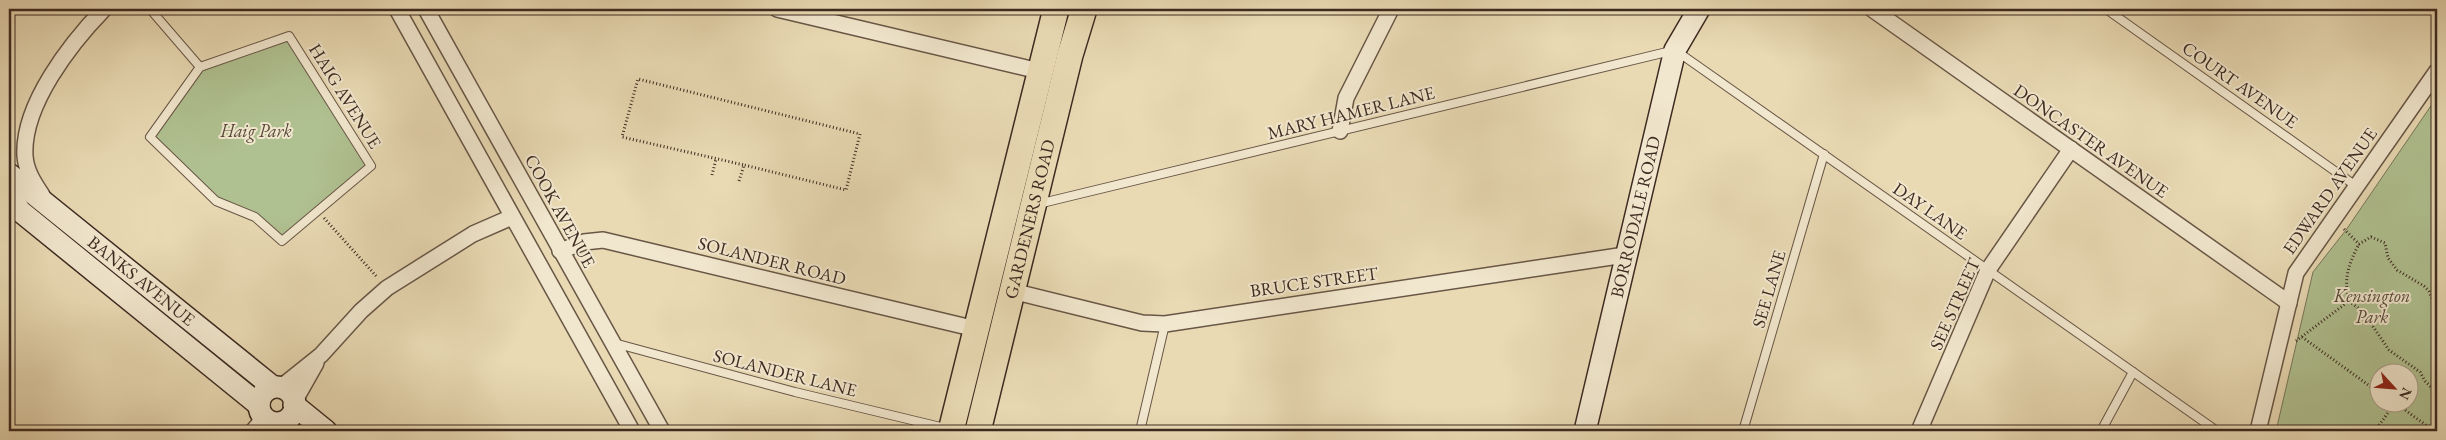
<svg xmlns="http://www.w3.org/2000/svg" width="2446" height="440" font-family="'EB Garamond',serif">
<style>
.green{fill:#b0c191;stroke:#767659;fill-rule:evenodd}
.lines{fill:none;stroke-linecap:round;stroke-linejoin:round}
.lane-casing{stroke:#685646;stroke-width:10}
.street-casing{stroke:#685646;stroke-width:18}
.secondary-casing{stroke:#3d2a21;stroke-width:24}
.primary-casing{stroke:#3d2a21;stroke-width:28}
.path{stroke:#3d2a21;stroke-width:3;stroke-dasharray:1 2.5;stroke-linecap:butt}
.lane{stroke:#f1e7ce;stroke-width:8}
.street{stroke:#f1e7ce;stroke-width:15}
.secondary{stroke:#f1e7ce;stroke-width:21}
.primary{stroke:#e9dab4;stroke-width:25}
.labels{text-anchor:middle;stroke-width:4;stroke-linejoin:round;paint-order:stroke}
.street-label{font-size:18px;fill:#3d2a21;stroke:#f1e7ce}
.park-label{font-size:18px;font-style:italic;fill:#544837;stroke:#f1e7ce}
</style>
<rect width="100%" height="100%" fill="#e9dab4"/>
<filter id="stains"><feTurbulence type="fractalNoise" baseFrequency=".004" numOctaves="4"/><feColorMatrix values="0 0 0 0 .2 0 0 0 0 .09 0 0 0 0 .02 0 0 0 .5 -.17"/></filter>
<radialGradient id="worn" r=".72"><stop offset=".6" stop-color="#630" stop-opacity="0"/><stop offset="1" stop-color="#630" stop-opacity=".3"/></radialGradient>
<g class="green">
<path d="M289 36 371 166 282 241 255 217 216 201 150 137 200 67Z"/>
<path d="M2437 97V431H2276L2313 272 2346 230ZM2408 372V402H2378V372Z"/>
</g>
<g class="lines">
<defs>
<g id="lane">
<path d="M150 9 200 67"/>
<path d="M2106 9 2356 186"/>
<path d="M289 36 371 166 282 241 255 217 216 201 150 137 200 67Z"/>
<path d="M1038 204 1675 50 2217 431"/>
<path d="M614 343 795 392 949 429"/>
<path d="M1140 431 1165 324"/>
<path d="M1743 431 1824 154"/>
<path d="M2101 431 2133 372"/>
</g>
<g id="street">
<path d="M397 9 632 431"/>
<path d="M426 9 662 431"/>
<path d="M777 9 1039 71"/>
<path d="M1872 9 2289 303"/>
<path d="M1340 131 1346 98 1391 9"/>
<path d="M42 195C34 183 26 171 25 156 22 105 71 43 104 9"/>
<path d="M560 251 584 242 603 240 976 329"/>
<path d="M1012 291 1142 323 1165 324 1625 255"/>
<path d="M281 387 321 355 361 311 387 288 473 234 512 217"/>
<path d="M294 402 316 363"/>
<path d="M253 431 264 418"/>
<path d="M1919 431 1988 270 2071 149"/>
<path d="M2258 431 2296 273 2437 71"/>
</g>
<g id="secondary">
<path id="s1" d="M9 174 273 387"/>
<path d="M9 194 20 211 259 405"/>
<circle cx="277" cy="405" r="18"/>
<path d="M294 405 326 431"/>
<path id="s2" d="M1585 431 1675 50 1699 9"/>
</g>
<g id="primary">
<path d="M951 431 1056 9"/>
<path id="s3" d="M978 431 1070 55 1084 9"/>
</g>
</defs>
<use href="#lane" class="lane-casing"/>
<use href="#street" class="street-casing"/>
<use href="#secondary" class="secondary-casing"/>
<use href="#primary" class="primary-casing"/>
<g class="path">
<path d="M712 175 716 159"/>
<path d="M739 181 744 165 846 190 860 134 638 79 622 137 744 165"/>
<path d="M324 218 377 277"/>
<path d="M2344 229 2359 244 2371 237 2385 243 2388 258 2397 270 2424 286 2429 291 2437 312"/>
<path d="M2349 301C2343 279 2349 263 2359 244"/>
<path d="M2302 337 2378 392"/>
<path d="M2296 341 2349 301 2363 312 2389 350 2420 372 2425 381 2437 393"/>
<path d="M2394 402 2434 431"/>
<path d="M2375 431 2395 403"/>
</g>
<use href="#lane" class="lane"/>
<use href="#street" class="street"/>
<use href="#secondary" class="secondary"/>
<use href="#primary" class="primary"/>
</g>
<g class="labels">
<g class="street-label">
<text transform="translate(2240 85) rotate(35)" y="6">COURT AVENUE</text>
<text transform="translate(345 96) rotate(58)" y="6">HAIG AVENUE</text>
<text transform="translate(1351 113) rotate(-14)" y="6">MARY HAMER LANE</text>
<text transform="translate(2091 141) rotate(35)" y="6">DONCASTER AVENUE</text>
<text transform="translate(2330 191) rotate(-55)" y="6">EDWARD AVENUE</text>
<text transform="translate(560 211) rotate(61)" y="6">COOK AVENUE</text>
<text transform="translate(1930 211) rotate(35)" y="6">DAY LANE</text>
<text dy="6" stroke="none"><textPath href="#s2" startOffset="220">BORRODALE ROAD</textPath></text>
<text dy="6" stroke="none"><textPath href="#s3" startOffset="218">GARDENERS ROAD</textPath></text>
<text transform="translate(772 261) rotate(14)" y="6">SOLANDER ROAD</text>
<text dy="6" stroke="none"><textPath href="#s1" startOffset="170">BANKS AVENUE</textPath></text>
<text transform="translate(1314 282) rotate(-8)" y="6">BRUCE STREET</text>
<text transform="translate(1769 289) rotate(-74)" y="6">SEE LANE</text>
<text transform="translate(1955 304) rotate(-66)" y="6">SEE STREET</text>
<text transform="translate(785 373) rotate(14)" y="6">SOLANDER LANE</text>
</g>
<g class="park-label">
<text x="256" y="137">Haig Park</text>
<text x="2372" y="302">Kensington<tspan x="2372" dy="21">Park</tspan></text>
</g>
</g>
<rect width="2446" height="440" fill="none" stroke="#e9dab4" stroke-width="30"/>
<rect x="10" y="10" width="2426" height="420" fill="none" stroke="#3d2a21" stroke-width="2.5"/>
<rect x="15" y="15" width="2416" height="410" fill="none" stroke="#3d2a21"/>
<g transform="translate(2394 388) rotate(116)"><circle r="24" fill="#f1e7ce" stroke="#a99b89"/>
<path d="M0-4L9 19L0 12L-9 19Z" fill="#8f2418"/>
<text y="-8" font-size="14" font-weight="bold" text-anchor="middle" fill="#3d2a21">N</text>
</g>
<rect width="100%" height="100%" filter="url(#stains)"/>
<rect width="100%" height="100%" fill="url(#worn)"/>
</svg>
